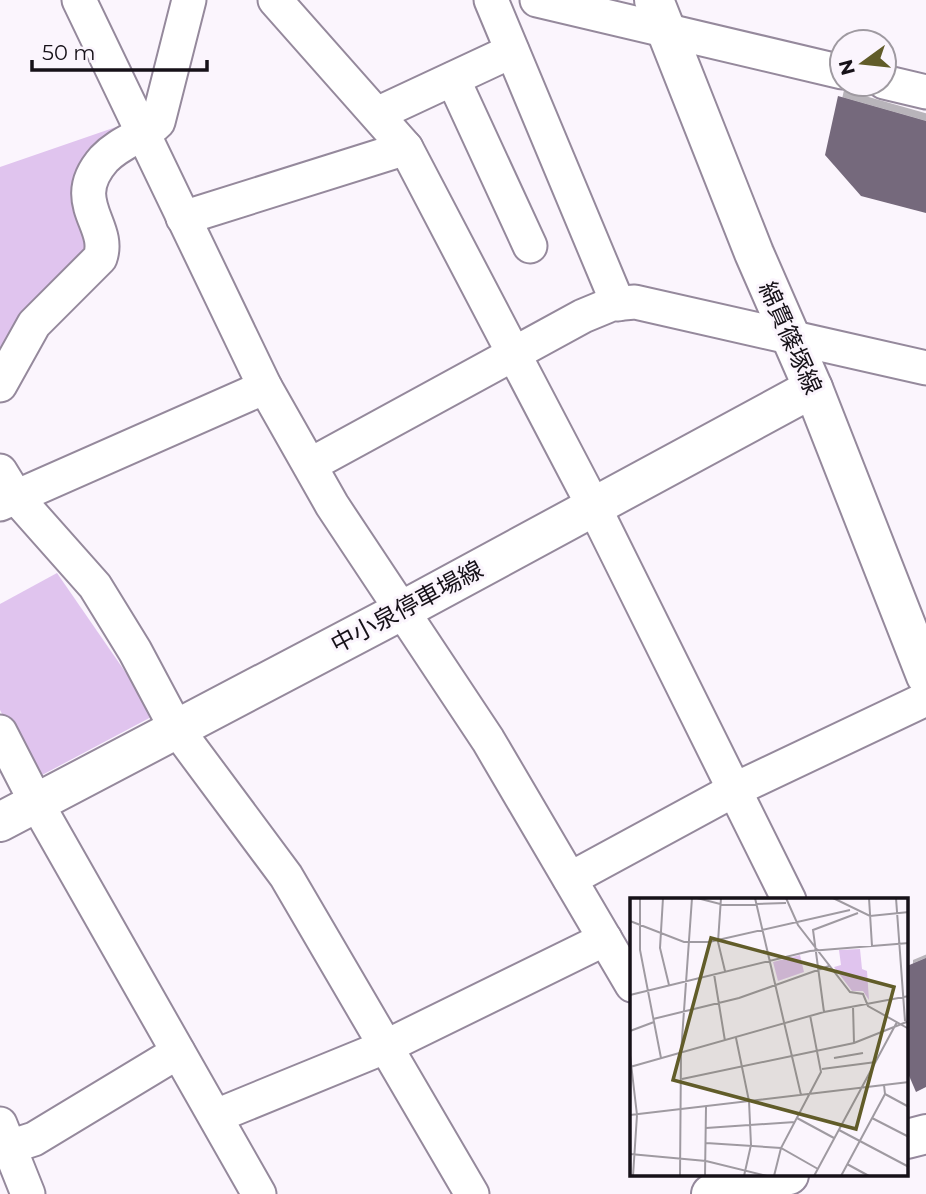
<svg xmlns="http://www.w3.org/2000/svg" width="926" height="1194" font-family="Montserrat,'Noto Sans JP',sans-serif">
<style>
.green{fill:#e0c4ee}
.building{fill:#75697b;filter:url(#shadow)}
.lines{fill:none;stroke-linecap:round;stroke-linejoin:round}
.minor-casing{stroke:#95899c;stroke-width:37}
.major-casing{stroke:#95899c;stroke-width:42}
.minor{stroke:#fff;stroke-width:33}
.major{stroke:#fff;stroke-width:38}
.labels{text-anchor:middle;stroke-width:6;stroke-linejoin:round;paint-order:stroke}
.street-label{font-size:24px;fill:#161118;stroke:#fbf5fd}
.inset-road{fill:none;stroke:#9f9aa1;stroke-width:2}
.view{fill:#615c29;fill-opacity:0.15;stroke:#615c29;stroke-width:3.5}
.inset-edge{fill:none;stroke:#161118;stroke-width:3.5}
</style>
<defs>
<filter id="shadow"><feDropShadow dx="6" dy="-6" stdDeviation="0" flood-color="#0004"/></filter>
</defs>
<rect width="100%" height="100%" fill="#fbf5fd"/>
<g class="green">
<path d="M116 127 120 130 98 149 94 249 0 360V167Z"/>
<path d="M57 573 155 715 42 775 29 769 0 710V604Z"/>
</g>
<g class="building">
<path d="M838 96 926 121V213L861 196 825 155Z"/>
<path d="M926 958V1087L916 1092 907 1071V966Z"/>
</g>
<g class="lines">
<defs>
<g id="minor">
<path d="M79 0 265 387 332 505 488 740 632 985"/>
<path d="M275 0 406 148 594 507 789 900"/>
<path d="M491 0 618 304"/>
<path d="M537 0 842 72"/>
<path d="M453 79 530 246"/>
<path d="M884 82 926 92"/>
<path d="M377 114 512 51"/>
<path d="M183 218 406 148"/>
<path d="M0 385 34 324 100 258C112 225 66 202 104 159 121 141 145 136 158 122L189 0"/>
<path d="M310 465 583 316 612 304 635 302 926 368"/>
<path d="M0 471 16 497 95 586 135 651 176 728 286 876 472 1194"/>
<path d="M0 504 265 387"/>
<path d="M0 732 36 802 259 1194"/>
<path d="M570 879 734 790 926 699"/>
<path d="M216 1116 387 1046 605 939"/>
<path d="M0 1124 28 1194"/>
<path d="M0 1150 34 1139 178 1052"/>
</g>
<g id="major">
<path d="M654 0 754 253 813 388 926 676"/>
<path d="M0 822 403 610 813 388"/>
<path d="M907 1139 926 1134"/>
<path d="M711 1194 789 1175"/>
</g>
</defs>
<use href="#minor" class="minor-casing"/>
<use href="#major" class="major-casing"/>
<use href="#minor" class="minor"/>
<use href="#major" class="major"/>
</g>
<g class="labels">
<g class="street-label">
<text transform="translate(790 338) rotate(66)" y="8">綿貫篠塚線</text>
<text transform="translate(407 607) rotate(-28)" y="8">中小泉停車場線</text>
</g>
</g>
<g transform="translate(630 898)">
<rect width="278" height="278" fill="#fbf5fd"/>
<path d="M230 51 232 71 237 73 239 102 233 93H222L204 69 211 67 209 52ZM170 57 174 74 148 83 143 64Z" fill="#e0c4ee"/>
<path class="inset-road" d="M10 0V52L31 160M33 0 30 50 39 87M67 0 94 7 156 5M91 0 88 44 95 73M125 0 171 197M156 0 168 27 220 94 233 96 238 108 279 131M203 0 240 18 279 14M239 0 242 48M266 0 275 123M0 23 54 44H79L220 12M84 76 95 143M0 97 180 53 279 45M223 108 224 145M194 114 183 32 228 15M23 121 109 100 199 68M0 133 24 124M106 140 119 203 121 247 114 278M0 157 7 217 3 278M204 160 233 155M0 169 194 114 279 98M192 171 246 164M52 181 224 145 279 123M255 196 279 209M0 217 279 184M167 220 204 240M242 220 279 239M76 230 165 224M209 232 279 269M76 245 151 250 188 271M0 256 76 263 137 278M217 266 239 278M50 278 51 155 62 0M75 278 76 209M144 278 151 250 191 174 180 117M184 278 267 124M211 278 255 196 254 187"/>
<path class="view" d="M81 40 264 89 226 231 43 182Z"/>
<rect width="278" height="278" class="inset-edge"/>
</g>
<g transform="translate(863 63) rotate(255)"><circle r="33" fill="#fbf5fd" stroke="#9f9aa1" stroke-width="2"/>
<path d="M0-5L12 26L0 18L-12 26Z" fill="#615c29"/>
<text y="-10" font-size="19" font-weight="bold" text-anchor="middle" fill="#161118">N</text>
</g>
<path d="M32 60v10h175v-10" fill="none" stroke="#161118" stroke-width="3.5"/>
<text x="42" y="60" font-size="21" fill="#161118" stroke="#fbf5fd" stroke-width="5" paint-order="stroke">50 m</text>
</svg>
